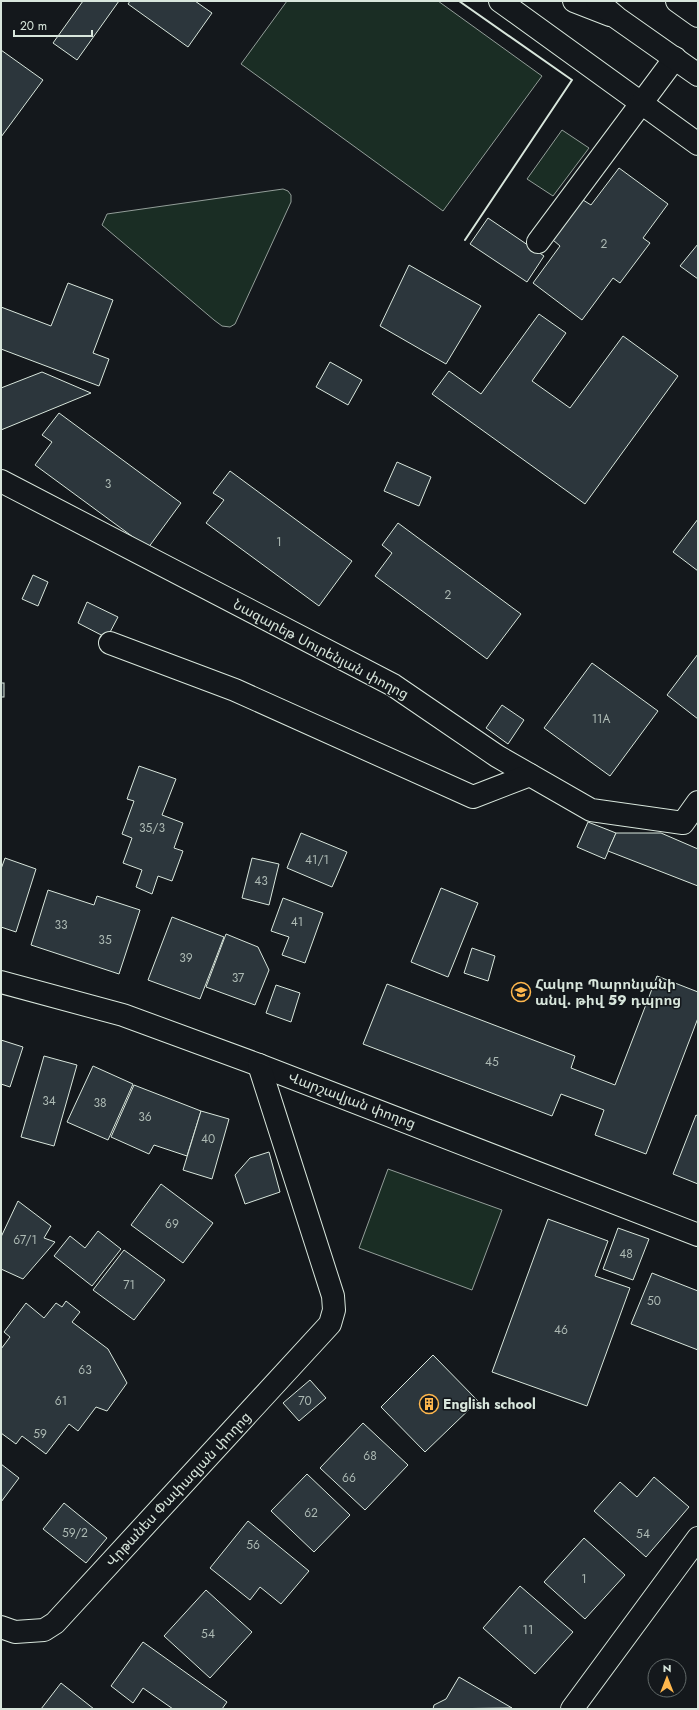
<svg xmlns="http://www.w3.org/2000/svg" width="699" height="1710" font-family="Jost,'Noto Sans Armenian',sans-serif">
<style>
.green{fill:#1a2d24;stroke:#939e99}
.building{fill:#2c363c;stroke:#d8e6dc}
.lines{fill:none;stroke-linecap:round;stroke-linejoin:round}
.minor-casing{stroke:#d8e6dc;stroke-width:24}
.major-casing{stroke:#d8e6dc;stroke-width:24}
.minor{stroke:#14181c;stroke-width:22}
.major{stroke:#14181c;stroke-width:22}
.wall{stroke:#d8e6dc;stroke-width:2}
.labels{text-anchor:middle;stroke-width:3;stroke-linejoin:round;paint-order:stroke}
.number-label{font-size:12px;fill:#adbab4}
.street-label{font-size:14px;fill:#d8e6dc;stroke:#14181c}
.poi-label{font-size:14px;font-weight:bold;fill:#d8e6dc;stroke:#14181c;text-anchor:start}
</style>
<rect width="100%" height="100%" fill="#14181c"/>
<g class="green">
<path d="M287 1H438L542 76 443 211 241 64Z"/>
<path d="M562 130 589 148 553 196 527 179Z"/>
<path d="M283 189 288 191 291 195V202L235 324 230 327 222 326 214 320 102 225 107 214Z"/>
<path d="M388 1169 502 1210 472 1290 359 1248Z"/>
</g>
<g class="building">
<path d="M83 1H119L77 60 53 43Z"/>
<path d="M130 1H195L212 13 188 47 128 4Z"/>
<path d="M1 50 43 80 1 137Z"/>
<path d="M619 168 668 204 643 238 650 243 620 283 613 278 582 320 533 283 560 246 553 240 583 200 591 205Z"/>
<path d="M488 218 544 256 527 282 470 244Z"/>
<path d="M698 244V279L680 266Z"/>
<path d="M409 265 481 306 446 364 380 326Z"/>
<path d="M68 283 113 300 93 353 109 359 99 386 1 349V307L51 326Z"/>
<path d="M539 314 566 333 532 381 570 408 623 336 678 376 585 504 432 394 449 371 481 394Z"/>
<path d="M330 362 362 380 348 405 316 387Z"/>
<path d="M42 372 91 393 1 430V388Z"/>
<path d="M59 413 181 503 148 548 35 465 52 442 42 435Z"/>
<path d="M397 462 431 477 419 506 384 491Z"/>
<path d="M230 471 352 561 319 606 206 523 224 500 213 493Z"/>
<path d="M698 519V571L673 552Z"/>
<path d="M398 523 521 614 487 659 375 576 392 553 382 545Z"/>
<path d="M33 575 48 582 38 606 22 599Z"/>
<path d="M87 602 118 617 107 638 78 623Z"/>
<path d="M698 654V719L667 695Z"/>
<path d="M592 663 658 711 610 776 544 728Z"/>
<rect x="1" y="683" width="3" height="14"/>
<path d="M502 705 524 720 508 744 486 728Z"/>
<path d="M139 766 176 779 162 815 183 823 174 848 183 851 172 881 158 876 152 894 136 887 142 870 123 863 132 838 122 834 134 801 127 799Z"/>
<path d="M588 822 616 833 605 859 577 847Z"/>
<path d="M301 833 347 852 332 887 287 868Z"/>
<path d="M616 833H661L698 849V886L608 851Z"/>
<path d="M5 858 36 869 16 932 1 927V869Z"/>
<path d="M252 858 279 864 269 905 242 898Z"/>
<path d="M441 888 478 903 448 977 411 962Z"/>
<path d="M48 890 94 905 97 896 140 910 119 974 31 945Z"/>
<path d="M283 898 323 913 305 963 282 955 289 937 271 931Z"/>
<path d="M172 917 224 937 200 999 148 980Z"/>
<path d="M226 934 258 947 269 970 255 1005 206 987Z"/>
<path d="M472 948 495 956 488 981 464 973Z"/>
<path d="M657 976 698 992V1018L646 1154 595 1135 604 1110 561 1094 552 1116 363 1044 387 984 575 1056 571 1068 615 1085Z"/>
<path d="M276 985 300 993 291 1022 266 1013Z"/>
<path d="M1 1040 23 1047 10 1087 1 1084Z"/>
<path d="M44 1056 77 1065 54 1146 21 1137Z"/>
<path d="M93 1066 133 1084 108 1140 67 1122Z"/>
<path d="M134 1085 201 1111 187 1156 154 1145 149 1154 111 1137Z"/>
<path d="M201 1111 229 1119 212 1179 183 1170Z"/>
<path d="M696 1115 698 1116V1184L673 1174Z"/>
<path d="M269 1152 280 1192 245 1204 235 1175 250 1158Z"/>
<path d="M161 1184 213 1223 183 1263 131 1225Z"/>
<path d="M18 1201 51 1226 44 1238 55 1242 23 1279 1 1269V1237Z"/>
<path d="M548 1219 608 1241 595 1276 630 1288 587 1406 492 1372Z"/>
<path d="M618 1228 649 1239 633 1280 603 1269Z"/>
<path d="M98 1231 121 1249 92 1286 54 1256 70 1236 85 1248Z"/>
<path d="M124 1250 165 1280 134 1320 93 1290Z"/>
<path d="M652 1273 698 1291V1350L631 1324Z"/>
<path d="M66 1301 80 1312 72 1322 108 1349 127 1383 107 1411 96 1407 78 1431 69 1424 46 1454 22 1436 16 1444 1 1433V1349L10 1337 4 1332 26 1303 44 1318 56 1303 62 1307Z"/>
<path d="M433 1355 478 1401 425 1452 381 1407Z"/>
<path d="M310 1380 326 1398 299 1421 283 1403Z"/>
<path d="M363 1423 408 1465 365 1510 320 1468Z"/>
<path d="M1 1464 19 1478 1 1502Z"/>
<path d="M307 1474 350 1515 314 1552 271 1511Z"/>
<path d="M654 1477 689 1507 646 1557 594 1511 620 1482 637 1497Z"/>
<path d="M64 1503 107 1538 86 1563 43 1529Z"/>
<path d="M248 1521 309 1571 281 1604 260 1587 250 1600 210 1568Z"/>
<path d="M584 1538 625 1575 585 1619 544 1582Z"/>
<path d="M520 1586 573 1632 535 1674 483 1628Z"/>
<path d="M206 1590 252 1632 210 1678 164 1636Z"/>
<path d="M143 1642 227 1702 222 1709H173L143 1688 133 1703 111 1686Z"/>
<path d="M459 1677 512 1708 433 1709 434 1705 446 1699Z"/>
<path d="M61 1683 94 1709H41Z"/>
</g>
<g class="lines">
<defs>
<g id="minor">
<path d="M500 1 698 144"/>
<path d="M538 242 675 58"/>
<path d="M1 481 393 685 497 756 591 810 683 823 698 802"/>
<path d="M110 643 235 690 473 797 530 775"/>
<path d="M1 982 123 1015 259 1065 698 1235"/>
<path d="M1 1627 15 1632 44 1630 55 1623 330 1324 334 1310 333 1296 259 1065"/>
<path d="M572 1709 698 1538"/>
</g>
<g id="major">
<path d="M574 1 610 15"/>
<path d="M597 1 617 18 698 75"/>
<path d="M677 1 698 16"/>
</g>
</defs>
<use href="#minor" class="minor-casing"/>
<use href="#major" class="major-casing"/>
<use href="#minor" class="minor"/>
<use href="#major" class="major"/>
<path class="wall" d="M459 1 572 80 465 240"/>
</g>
<defs>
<symbol id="school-ring" viewBox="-11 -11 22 22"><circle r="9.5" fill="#14181c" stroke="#ffb74d" stroke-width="1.5"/><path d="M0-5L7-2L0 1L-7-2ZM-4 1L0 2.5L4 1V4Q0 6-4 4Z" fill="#ffb74d"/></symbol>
<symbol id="building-ring" viewBox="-11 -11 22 22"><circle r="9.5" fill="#14181c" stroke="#ffb74d" stroke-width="1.5"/><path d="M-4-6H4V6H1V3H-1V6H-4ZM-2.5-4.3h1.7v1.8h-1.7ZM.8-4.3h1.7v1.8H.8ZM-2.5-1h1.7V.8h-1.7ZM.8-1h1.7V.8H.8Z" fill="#ffb74d"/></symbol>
</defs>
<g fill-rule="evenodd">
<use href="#school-ring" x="510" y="981" width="22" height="22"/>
<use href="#building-ring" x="418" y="1393" width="22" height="22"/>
</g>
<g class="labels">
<g class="number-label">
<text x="604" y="248">2</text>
<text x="108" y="488">3</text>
<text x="279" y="546">1</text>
<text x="448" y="599">2</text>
<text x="601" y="723">11A</text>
<text x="152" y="832">35/3</text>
<text x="317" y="864">41/1</text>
<text x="261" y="885">43</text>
<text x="297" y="926">41</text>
<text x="61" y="929">33</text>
<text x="105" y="944">35</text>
<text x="186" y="962">39</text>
<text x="238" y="982">37</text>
<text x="492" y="1066">45</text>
<text x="49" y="1105">34</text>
<text x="100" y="1107">38</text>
<text x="145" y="1121">36</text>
<text x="208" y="1143">40</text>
<text x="172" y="1228">69</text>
<text x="25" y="1244">67/1</text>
<text x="626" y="1258">48</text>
<text x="129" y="1289">71</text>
<text x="654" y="1305">50</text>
<text x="561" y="1334">46</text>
<text x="85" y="1374">63</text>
<text x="61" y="1405">61</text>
<text x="305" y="1405">70</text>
<text x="40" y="1438">59</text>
<text x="370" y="1460">68</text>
<text x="349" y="1482">66</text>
<text x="311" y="1517">62</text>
<text x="75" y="1537">59/2</text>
<text x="643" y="1538">54</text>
<text x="253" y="1549">56</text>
<text x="584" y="1583">1</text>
<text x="528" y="1634">11</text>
<text x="208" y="1638">54</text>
</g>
<g class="street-label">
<text transform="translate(321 649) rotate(28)" y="5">Նազարեթ Սուրենյան փողոց</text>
<text transform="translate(352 1100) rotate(21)" y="5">Վարշավյան փողոց</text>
<text transform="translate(178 1489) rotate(-47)" y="5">Վրթանես Փափազյան փողոց</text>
</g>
<g class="poi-label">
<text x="535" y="989">Հակոբ Պարոնյանի<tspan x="535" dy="16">անվ. թիվ 59 դպրոց</tspan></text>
<text x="443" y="1409">English school</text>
</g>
</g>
<rect width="699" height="1710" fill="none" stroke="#d8e6dc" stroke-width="4"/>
<g transform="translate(667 1678)"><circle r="19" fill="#14181c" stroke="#626a69"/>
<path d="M0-3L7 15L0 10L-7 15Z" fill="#ffb74d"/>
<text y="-6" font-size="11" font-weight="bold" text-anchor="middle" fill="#d8e6dc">N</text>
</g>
<path d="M14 30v6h78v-6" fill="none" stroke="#d8e6dc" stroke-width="2"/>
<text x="20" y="30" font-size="12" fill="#d8e6dc" stroke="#14181c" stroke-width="3" paint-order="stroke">20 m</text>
</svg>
